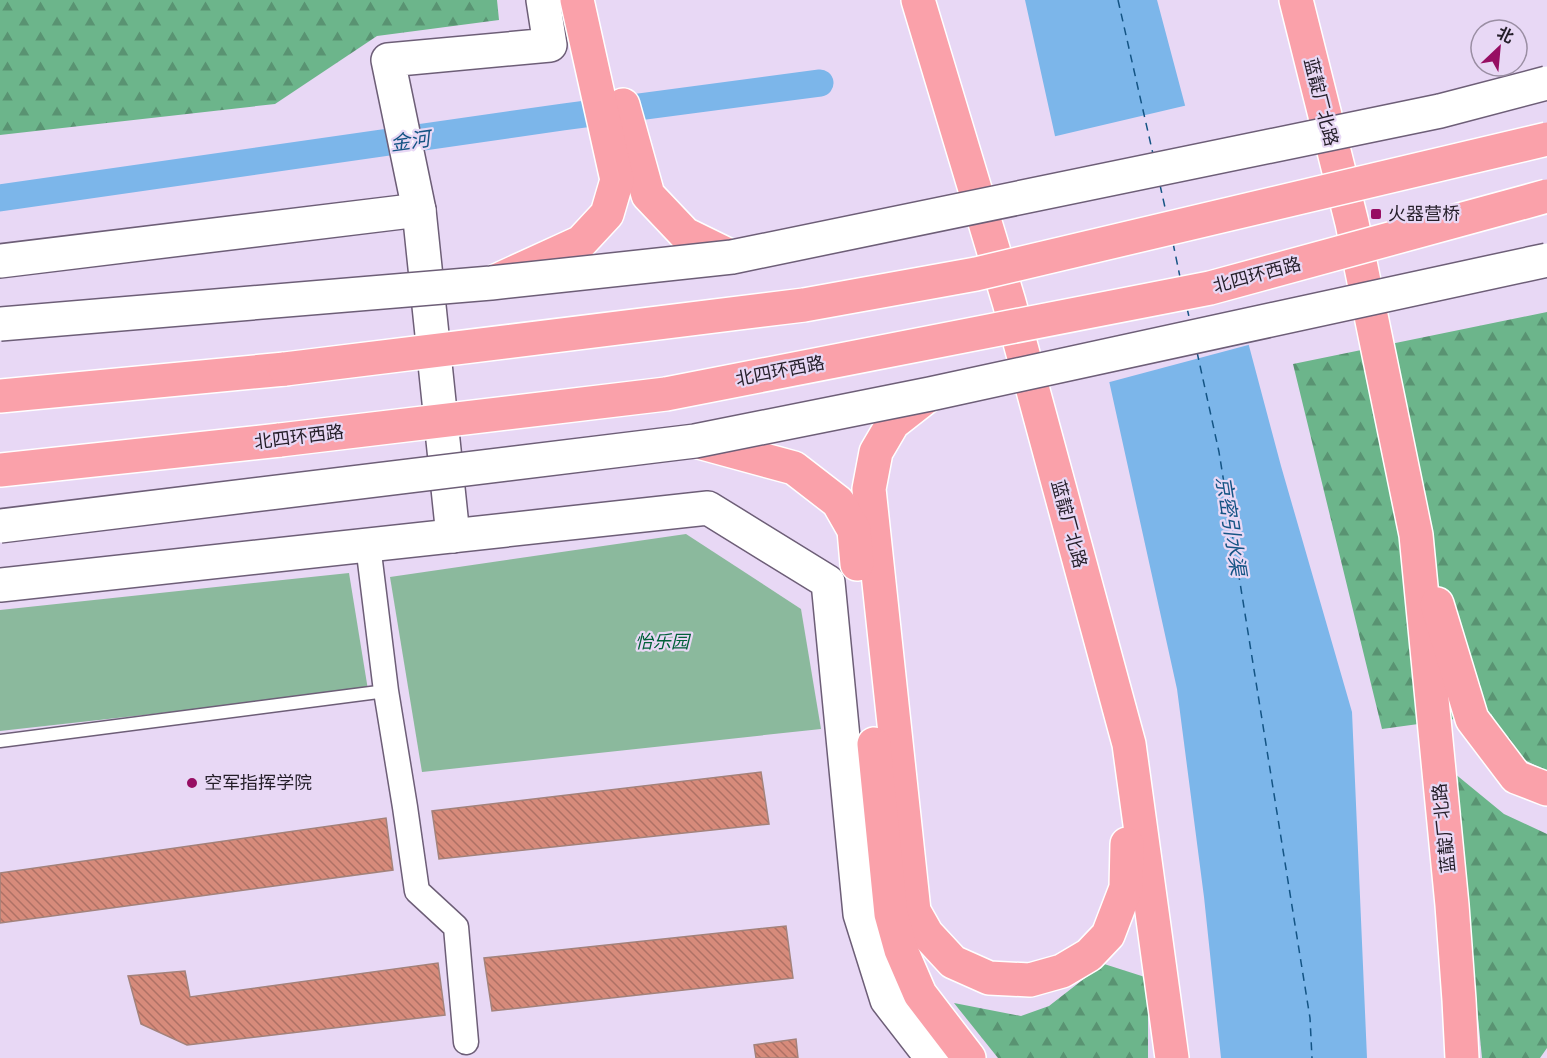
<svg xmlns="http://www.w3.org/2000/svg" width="1547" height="1058" font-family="Merriweather,'Noto Sans SC',serif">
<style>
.forest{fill:url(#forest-firs)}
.green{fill:#8bb99d}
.water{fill:#7cb6ea}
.pier{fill:#e8d8f5}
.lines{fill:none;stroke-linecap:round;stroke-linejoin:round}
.canal{stroke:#7cb6ea;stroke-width:27}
.ferry{stroke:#145484;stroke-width:1.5;stroke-dasharray:8 6;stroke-linecap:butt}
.building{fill:url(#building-back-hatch);stroke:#a3827b;stroke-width:1.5}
.lane-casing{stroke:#6d5e77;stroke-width:15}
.street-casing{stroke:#6d5e77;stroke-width:27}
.secondary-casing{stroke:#6d5e77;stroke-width:36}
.highway-casing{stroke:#fff;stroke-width:36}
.lane{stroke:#fff;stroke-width:12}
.street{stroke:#fff;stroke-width:24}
.secondary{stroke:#fff;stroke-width:33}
.highway{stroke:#faa1aa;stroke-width:33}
.secondary-bridge-casing{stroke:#6d5e77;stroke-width:36;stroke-linecap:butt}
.highway-bridge-casing{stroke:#fff;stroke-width:36;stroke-linecap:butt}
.secondary-bridge{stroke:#fff;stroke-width:33}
.highway-bridge{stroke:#faa1aa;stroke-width:33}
.poi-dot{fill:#970e63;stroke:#e8d8f5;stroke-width:2}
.labels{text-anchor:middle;stroke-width:4.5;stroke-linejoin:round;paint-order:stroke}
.street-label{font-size:18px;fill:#241e29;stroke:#e8d8f5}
.poi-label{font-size:18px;fill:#241e29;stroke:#e8d8f5;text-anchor:start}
.park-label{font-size:18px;font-style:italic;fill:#016039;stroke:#e8d8f5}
.water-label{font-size:20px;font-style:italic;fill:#145484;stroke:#e8d8f5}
</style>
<defs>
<pattern id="forest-firs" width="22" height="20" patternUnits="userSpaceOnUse" patternTransform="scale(1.5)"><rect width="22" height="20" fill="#6cb58b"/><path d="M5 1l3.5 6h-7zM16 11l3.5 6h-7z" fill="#599372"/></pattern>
<pattern id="building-back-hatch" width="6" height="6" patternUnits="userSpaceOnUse" patternTransform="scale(1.5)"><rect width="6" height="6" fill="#d78b7b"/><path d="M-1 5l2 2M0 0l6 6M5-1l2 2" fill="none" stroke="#ae7165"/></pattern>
</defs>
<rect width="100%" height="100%" fill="#e8d8f5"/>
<g class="forest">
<path d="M0 0H497L499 20 377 36 275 104 0 135Z"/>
<path d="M1547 312V771L1516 756 1491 714 1382 729 1293 364Z"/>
<path d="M1454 773 1504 814 1547 834V1048L1540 1058H1482Z"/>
<path d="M1101 963 1148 978V1058H998L954 1003 1021 1016 1049 1006 1094 971Z"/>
</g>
<g class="green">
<path d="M686 534 801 609 821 729 422 772 390 577Z"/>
<path d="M349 573 368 690 0 731V610Z"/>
</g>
<path class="water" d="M1025 0H1157L1281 466 1352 712 1367 1058H1221L1204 897 1177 689Z"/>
<path class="pier" d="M1188 105 1252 344 1106 383 1052 137Z"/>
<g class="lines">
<path class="canal" d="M0 198 563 117 820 83"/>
<g class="ferry">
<path d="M1118 0 1153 154"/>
<path d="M1160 185 1166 212"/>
<path d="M1173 243 1180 277"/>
<path d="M1187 308 1190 321"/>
<path d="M1197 352 1219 452 1310 1018 1312 1058"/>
</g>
</g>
<g class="building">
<path d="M761 772 769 824 439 859 432 811Z"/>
<path d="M386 818 393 870 0 923V873Z"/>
<path d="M786 926 793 978 492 1011 484 958Z"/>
<path d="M438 963 445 1015 187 1045 141 1024 128 976 185 971 190 997Z"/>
<path d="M796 1039 798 1058H756L754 1045Z"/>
</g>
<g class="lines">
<defs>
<path id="lane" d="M0 741 386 691"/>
<path id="street" d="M368 545 386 691 405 807 417 891 456 927 466 1042"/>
<g id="secondary">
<path d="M0 261 419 210"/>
<path d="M453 536 419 210 388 60 550 45 543 0"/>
<path d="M0 585 708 508 828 582 860 914 887 1000 932 1058"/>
</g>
<g id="highway">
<path d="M918 0 1009 302 1129 744 1172 1058"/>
<path d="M1296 0 1352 223 1416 535 1452 905 1459 1000 1462 1058"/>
<path d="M623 105 648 195 685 234 732 257"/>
<path d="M498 280 581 242 607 214 617 180 577 0"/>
<path d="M930 394 893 423 876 452 869 489 914 911 927 934 953 962 989 978 1030 980 1062 971 1089 955 1108 935 1126 888 1127 844"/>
<path d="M0 396 285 369"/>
<path d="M695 441 794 468 838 502 854 530 857 564"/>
<path d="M0 470 280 440"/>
<path d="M1437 604 1472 719 1516 777 1547 789"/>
<path d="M874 744 891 914 901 950 920 994 969 1058"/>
</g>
</defs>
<use href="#lane" class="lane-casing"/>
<use href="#street" class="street-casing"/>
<use href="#secondary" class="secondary-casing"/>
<use href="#highway" class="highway-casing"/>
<use href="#lane" class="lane"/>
<use href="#street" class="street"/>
<use href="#secondary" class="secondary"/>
<use href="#highway" class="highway"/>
<defs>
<g id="secondary-bridge">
<path d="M0 324 491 283 732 257 1440 111 1547 83"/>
<path d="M0 526 695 441 930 394 1547 260"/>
</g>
<g id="highway-bridge">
<path d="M285 369 804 305 976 274 1547 139"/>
<path d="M280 440 666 394 1210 288 1547 196"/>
</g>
</defs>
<use href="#secondary-bridge" class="secondary-bridge-casing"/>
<use href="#highway-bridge" class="highway-bridge-casing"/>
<use href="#secondary-bridge" class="secondary-bridge"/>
<use href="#highway-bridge" class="highway-bridge"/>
</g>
<g class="poi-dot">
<rect x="1370" y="208" width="12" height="12" rx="3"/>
<circle cx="192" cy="783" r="6"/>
</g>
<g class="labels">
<g class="street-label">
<text transform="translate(1321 102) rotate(76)" y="6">蓝靛厂北路</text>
<text transform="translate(1257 275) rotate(-15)" y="6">北四环西路</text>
<text transform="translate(780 371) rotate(-11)" y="6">北四环西路</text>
<text transform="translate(299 437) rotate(-7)" y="6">北四环西路</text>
<text transform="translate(1069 524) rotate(75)" y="6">蓝靛厂北路</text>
<text transform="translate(1444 828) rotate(-96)" y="6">蓝靛厂北路</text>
</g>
<g class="poi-label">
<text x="1388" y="220">火器营桥</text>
<text x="204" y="789">空军指挥学院</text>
</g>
<g class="park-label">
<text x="662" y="648">怡乐园</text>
</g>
<g class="water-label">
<text transform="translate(410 141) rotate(-8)" y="7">金河</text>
<text transform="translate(1231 526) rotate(81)" y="7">京密引水渠</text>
</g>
</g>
<g transform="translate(1499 48) rotate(26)"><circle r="28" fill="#e8d8f5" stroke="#9a8ea3" stroke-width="1.5"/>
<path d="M0-4.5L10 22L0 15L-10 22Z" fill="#970e63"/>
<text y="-9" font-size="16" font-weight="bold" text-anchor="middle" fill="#241e29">北</text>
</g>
</svg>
